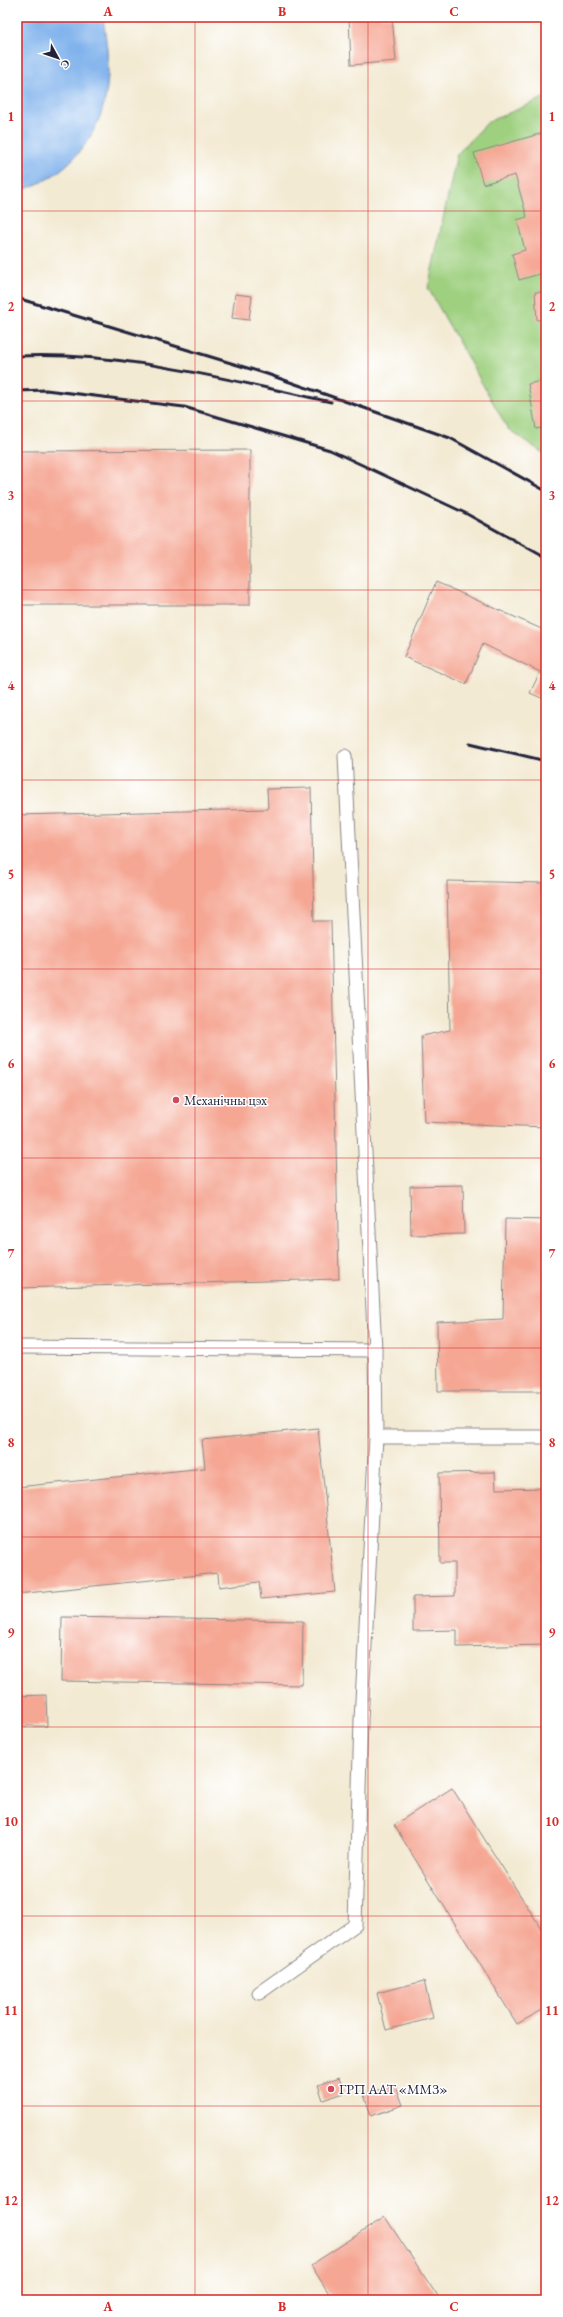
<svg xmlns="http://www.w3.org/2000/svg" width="563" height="2317" font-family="'EB Garamond',serif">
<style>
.green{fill:#9fd080;stroke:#60795e}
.water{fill:#80b2ec;stroke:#516a94}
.building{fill:#f5a794}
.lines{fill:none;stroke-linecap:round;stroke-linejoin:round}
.lane-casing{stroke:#8a8687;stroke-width:15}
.lane{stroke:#fff;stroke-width:13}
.rail{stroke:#22223b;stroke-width:3}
.grid{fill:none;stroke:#d62828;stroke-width:1;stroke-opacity:0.55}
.poi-dot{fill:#d1495b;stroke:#fff;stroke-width:1.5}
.labels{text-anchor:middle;stroke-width:3;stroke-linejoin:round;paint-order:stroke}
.poi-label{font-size:14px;fill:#22223b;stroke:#fff;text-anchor:start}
.neatline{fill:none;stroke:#d62828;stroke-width:1.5}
.grid-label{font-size:13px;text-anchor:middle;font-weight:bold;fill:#d62828}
</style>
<rect width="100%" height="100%" fill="#fff"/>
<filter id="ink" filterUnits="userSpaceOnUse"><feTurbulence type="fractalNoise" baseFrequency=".025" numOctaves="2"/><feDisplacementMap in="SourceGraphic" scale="8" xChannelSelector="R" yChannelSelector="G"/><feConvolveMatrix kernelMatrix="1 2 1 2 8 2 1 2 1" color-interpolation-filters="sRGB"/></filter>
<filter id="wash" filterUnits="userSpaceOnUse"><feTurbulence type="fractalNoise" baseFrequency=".012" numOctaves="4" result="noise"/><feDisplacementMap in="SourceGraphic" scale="16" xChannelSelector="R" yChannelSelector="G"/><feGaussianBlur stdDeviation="0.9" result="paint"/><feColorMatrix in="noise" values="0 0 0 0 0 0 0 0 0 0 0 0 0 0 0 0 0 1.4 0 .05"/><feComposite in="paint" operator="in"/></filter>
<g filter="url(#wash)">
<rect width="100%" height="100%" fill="#f3ead3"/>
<path class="green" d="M546 97V455L508 429 428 288 457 154 488 122Z"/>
<path class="water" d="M17 17H103C106 40 110 64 107 87 102 136 65 180 17 191Z"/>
<g id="blocks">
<g class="building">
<path d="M349 17H392L396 61 351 65Z"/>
<path d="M546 132V272L519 280 512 254 525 250 517 220 527 217 515 175 483 184 474 153Z"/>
<path d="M535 292H546V320H537Z"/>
<path d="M235 294 252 296 249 320 232 318Z"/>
<path d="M546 380V427L536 429 528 384Z"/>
<path d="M250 450V605H17V451Z"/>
<path d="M436 582 546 631V700L530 693 540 672 483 644 466 684 404 657Z"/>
<path d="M311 788 314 921H331L339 1279 17 1288V815L268 809 267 789Z"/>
<path d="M447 881 542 883 546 989V1127L424 1122 421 1036 450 1030Z"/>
<path d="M463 1185 464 1234 411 1235 410 1186Z"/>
<path d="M505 1219 546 1220V1391H438L437 1322 503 1319Z"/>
<path d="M318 1428 335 1592 261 1599 259 1582 219 1587 218 1573 17 1594V1487L205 1468 202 1440Z"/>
<path d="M495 1472 496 1489 546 1488V1645L457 1647V1630L413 1631V1597L455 1596V1563H440L439 1473Z"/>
<path d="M62 1617 303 1621 302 1685 61 1681Z"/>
<path d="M46 1695 47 1726H17V1696Z"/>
<path d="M452 1788 546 1936V2008L517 2024 394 1825Z"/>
<path d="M424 1981 433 2018 386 2030 377 1993Z"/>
<path d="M339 2078 344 2093 323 2100 318 2085Z"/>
<path d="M395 2084 403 2105 371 2116 364 2095Z"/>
<path d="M385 2217 440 2300H333L311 2265Z"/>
</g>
</g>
</g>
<g filter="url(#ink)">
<use href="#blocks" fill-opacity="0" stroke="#8a8687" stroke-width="1"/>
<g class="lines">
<defs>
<g id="lane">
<path d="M17 1347 375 1350"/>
<path d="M376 1437H546"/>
<path d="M259 1993 355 1925 361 1720 376 1437 375 1350 345 756"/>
</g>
</defs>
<use href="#lane" class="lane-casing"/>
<use href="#lane" class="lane"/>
<g class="rail">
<path d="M17 298 267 374 450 438 546 491"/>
<path d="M17 356C123 351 228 380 331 402"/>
<path d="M17 391 46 390 184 407 330 450 465 513 546 558"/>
<path d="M470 743 546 761"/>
</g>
</g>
</g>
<path class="grid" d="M195 17V2300M368 17V2300M17 211H546M17 401H546M17 590H546M17 780H546M17 969H546M17 1158H546M17 1348H546M17 1537H546M17 1727H546M17 1916H546M17 2106H546"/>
<g class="poi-dot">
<circle cx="176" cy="1100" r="4"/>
<circle cx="331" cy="2089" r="4"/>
</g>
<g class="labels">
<g class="poi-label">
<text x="184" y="1105">Механічны цэх</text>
<text x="339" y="2094">ГРП ААТ «ММЗ»</text>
</g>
</g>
<rect width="563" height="2317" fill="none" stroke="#fff" stroke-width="44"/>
<g transform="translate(58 58) rotate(130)" stroke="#ffffff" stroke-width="3" paint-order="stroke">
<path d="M0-3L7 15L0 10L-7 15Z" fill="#22223b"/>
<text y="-6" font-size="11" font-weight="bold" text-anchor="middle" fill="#22223b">С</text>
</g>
<rect x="22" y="22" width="519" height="2273" class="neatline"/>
<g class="grid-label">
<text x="108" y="16">A</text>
<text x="282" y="16">B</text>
<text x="454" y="16">C</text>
<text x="11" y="121">1</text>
<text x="552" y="121">1</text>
<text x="11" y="311">2</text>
<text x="552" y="311">2</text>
<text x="11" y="500">3</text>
<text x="552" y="500">3</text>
<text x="11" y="690">4</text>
<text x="552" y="690">4</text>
<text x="11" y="879">5</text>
<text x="552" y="879">5</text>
<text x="11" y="1068">6</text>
<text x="552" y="1068">6</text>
<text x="11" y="1258">7</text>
<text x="552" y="1258">7</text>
<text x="11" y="1447">8</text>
<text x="552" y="1447">8</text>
<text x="11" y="1637">9</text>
<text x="552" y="1637">9</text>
<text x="11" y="1826">10</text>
<text x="552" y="1826">10</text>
<text x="11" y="2015">11</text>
<text x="552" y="2015">11</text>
<text x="11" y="2205">12</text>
<text x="552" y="2205">12</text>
<text x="108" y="2311">A</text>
<text x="282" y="2311">B</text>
<text x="454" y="2311">C</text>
</g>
</svg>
